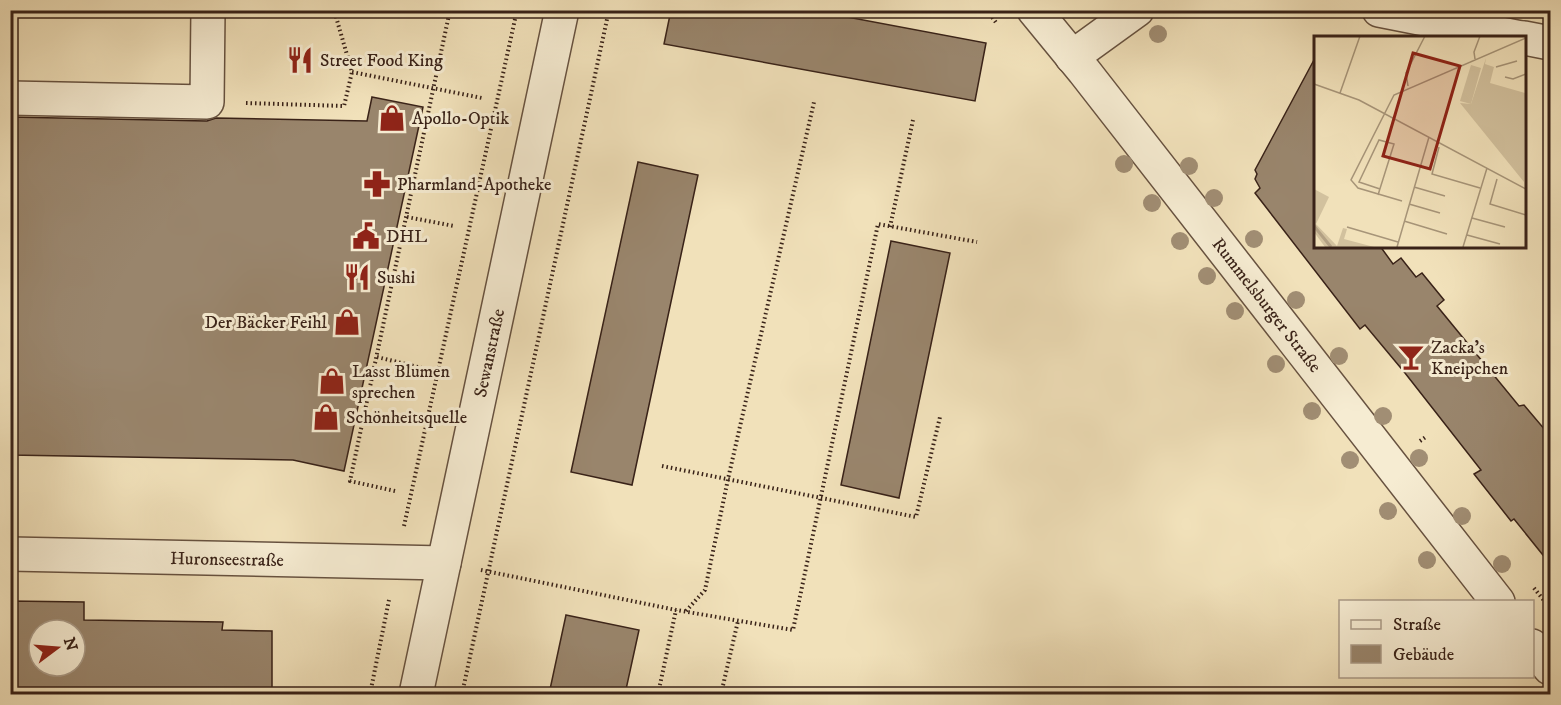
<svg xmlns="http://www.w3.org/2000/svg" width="1561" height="705" font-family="'IM FELL DW Pica',serif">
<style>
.building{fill:#99856c;stroke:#392218;stroke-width:1.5;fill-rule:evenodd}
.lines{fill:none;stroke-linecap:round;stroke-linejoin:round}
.minor-casing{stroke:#675240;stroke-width:36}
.path{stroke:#392218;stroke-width:4;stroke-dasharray:1.5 3;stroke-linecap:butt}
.minor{stroke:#f6ecd2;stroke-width:33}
.tree{fill:#a18e74}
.labels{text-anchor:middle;stroke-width:6;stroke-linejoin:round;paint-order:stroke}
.poi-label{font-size:18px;fill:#392218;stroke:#f6ecd2;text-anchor:start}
.street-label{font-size:18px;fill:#392218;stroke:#f6ecd2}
.inset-river{fill:none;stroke:#b2a083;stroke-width:3}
.inset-road{fill:none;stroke:#a79579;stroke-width:1.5}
.view{fill:#8f2418;fill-opacity:0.15;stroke:#8f2418;stroke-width:3}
.inset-edge{fill:none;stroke:#392218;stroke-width:3}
</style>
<rect width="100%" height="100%" fill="#f1e1ba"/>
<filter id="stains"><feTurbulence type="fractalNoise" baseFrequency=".00333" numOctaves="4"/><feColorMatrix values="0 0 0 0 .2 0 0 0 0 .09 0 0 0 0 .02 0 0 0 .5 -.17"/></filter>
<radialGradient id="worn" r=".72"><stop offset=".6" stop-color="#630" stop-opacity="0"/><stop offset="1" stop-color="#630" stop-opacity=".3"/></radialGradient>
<g class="building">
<path d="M671 10H810L986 43 975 101 664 44Z"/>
<path d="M1315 58V246H1380L1393 264 1401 258 1416 277 1422 273 1444 300 1437 306 1519 406 1524 405 1551 437V565L1514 519 1511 521 1474 474 1481 470 1405 373 1365 325 1360 329 1255 193 1260 188 1255 179 1257 174 1255 170Z"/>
<path d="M372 97 423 107 344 471 293 460 10 455V117L207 121 216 118 367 121Z"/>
<path d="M638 162 698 175 632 485 571 472Z"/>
<path d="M891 241 950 253 899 498 841 485Z"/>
<path d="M10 601 84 602V620L223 622 222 630 272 631V694H10ZM39 630H75V666H39Z"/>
<path d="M566 615 639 630 625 694H549Z"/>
</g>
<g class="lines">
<defs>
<g id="minor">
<path d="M1034 10 1084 71 1498 602"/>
<path d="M1379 10 1521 38"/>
<path d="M1524 38 1550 43"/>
<path d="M1072 57 1137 10"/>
<path d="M10 98 207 102 208 10"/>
<path d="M10 554 444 563"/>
<path d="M1532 646 1550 668"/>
<path d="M416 694 562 10"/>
</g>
</defs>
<use href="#minor" class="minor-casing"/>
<g class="path">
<path d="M987 10 997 24"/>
<path d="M352 72 482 98"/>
<path d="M246 103 344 106 352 72 334 10"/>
<path d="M407 217 454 226"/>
<path d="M890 227 913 120"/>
<path d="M377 357 422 368"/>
<path d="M1420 441 1427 436"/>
<path d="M662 466 916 517 940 417"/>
<path d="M395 491 350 481 450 10"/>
<path d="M404 526 517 10"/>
<path d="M481 570 676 610 793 630 878 224 977 242"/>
<path d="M1534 588 1550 608"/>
<path d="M686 611 705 590 728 479 814 102"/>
<path d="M370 694 389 600"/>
<path d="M462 694 609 10"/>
<path d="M658 694 676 610"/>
<path d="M721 694 738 621"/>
</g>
<use href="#minor" class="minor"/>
</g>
<g class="tree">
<circle cx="1158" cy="34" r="9"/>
<circle cx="1124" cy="164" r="9"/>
<circle cx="1189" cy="166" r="9"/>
<circle cx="1214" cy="198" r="9"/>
<circle cx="1152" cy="203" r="9"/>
<circle cx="1254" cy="239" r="9"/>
<circle cx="1180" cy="241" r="9"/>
<circle cx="1207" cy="276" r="9"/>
<circle cx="1296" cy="300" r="9"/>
<circle cx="1235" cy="311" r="9"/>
<circle cx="1339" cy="356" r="9"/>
<circle cx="1276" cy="364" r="9"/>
<circle cx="1312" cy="411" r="9"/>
<circle cx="1383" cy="416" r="9"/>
<circle cx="1419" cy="458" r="9"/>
<circle cx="1350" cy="460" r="9"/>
<circle cx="1388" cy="511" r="9"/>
<circle cx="1462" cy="516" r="9"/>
<circle cx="1427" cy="560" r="9"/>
<circle cx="1502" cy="564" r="9"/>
</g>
<defs>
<symbol id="restaurant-bare" viewBox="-9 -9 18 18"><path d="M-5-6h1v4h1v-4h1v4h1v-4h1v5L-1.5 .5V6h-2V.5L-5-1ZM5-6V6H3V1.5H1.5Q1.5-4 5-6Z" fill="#8f2418" stroke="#f6ecd2" stroke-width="2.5" paint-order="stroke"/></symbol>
<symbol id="shop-bare" viewBox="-9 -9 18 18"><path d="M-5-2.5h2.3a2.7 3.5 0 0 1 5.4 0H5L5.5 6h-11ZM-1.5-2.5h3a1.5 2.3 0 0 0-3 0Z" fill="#8f2418" stroke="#f6ecd2" stroke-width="2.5" paint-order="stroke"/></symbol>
<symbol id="pharmacy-bare" viewBox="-9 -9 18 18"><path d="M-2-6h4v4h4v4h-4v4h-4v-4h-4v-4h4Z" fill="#8f2418" stroke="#f6ecd2" stroke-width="2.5" paint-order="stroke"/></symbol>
<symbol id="civic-bare" viewBox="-9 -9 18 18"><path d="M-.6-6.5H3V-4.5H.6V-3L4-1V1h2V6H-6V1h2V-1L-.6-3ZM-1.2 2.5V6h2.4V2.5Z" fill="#8f2418" stroke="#f6ecd2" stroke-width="2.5" paint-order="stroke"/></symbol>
<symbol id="bar-bare" viewBox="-9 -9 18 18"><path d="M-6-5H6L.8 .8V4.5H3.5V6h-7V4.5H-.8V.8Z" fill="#8f2418" stroke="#f6ecd2" stroke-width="2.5" paint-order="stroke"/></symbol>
</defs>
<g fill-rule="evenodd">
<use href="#restaurant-bare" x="281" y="41" width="38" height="38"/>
<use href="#shop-bare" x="373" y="99" width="38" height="38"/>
<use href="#pharmacy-bare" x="358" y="165" width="38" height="38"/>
<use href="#civic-bare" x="347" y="217" width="38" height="38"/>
<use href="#restaurant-bare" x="338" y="258" width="38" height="38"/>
<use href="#shop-bare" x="328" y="303" width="38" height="38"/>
<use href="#bar-bare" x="1392" y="338" width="38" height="38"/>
<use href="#shop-bare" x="313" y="362" width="38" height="38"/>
<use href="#shop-bare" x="307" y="398" width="38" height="38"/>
</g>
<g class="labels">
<g class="poi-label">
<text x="320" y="66">Street Food King</text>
<text x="412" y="124">Apollo-Optik</text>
<text x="397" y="190">Pharmland-Apotheke</text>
<text x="386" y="242">DHL</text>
<text x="377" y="283">Sushi</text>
<text x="327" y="328" text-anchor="end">Der Bäcker Feihl</text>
<text x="1431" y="353">Zacka's<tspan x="1431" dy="21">Kneipchen</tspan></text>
<text x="352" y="377">Lasst Blumen<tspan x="352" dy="21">sprechen</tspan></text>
<text x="346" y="423">Schönheitsquelle</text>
</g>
<g class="street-label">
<text transform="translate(1267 305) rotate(52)" y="6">Rummelsburger Straße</text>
<text transform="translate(489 353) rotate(-78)" y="6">Sewanstraße</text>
<text transform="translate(227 559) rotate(1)" y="6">Huronseestraße</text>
</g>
</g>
<g transform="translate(1314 36)">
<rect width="212" height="212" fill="#f1e1ba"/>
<path d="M157 29 167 32 157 68 146 65Z" fill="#d2c19e"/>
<path d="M172 22 171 28 180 31 176 47 211 57 210 146 146 67 157 68ZM0 186 23 210 29 192 33 193 30 203 60 211H11L0 196Z" fill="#d2c19e"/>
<path d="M0 153 15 161 2 188 0 186Z" fill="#d2c19e"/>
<path class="inset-river" d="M0 190 17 211"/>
<path class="inset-road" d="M161 23 160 16 166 0M182 31 203 25M191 41 199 43 212 38M0 48 45 64 212 153M94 50 92 37 111 0M26 57 46 0M125 111 118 138 166 152M183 143 176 168 212 179M100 151 131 160M64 159 80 108 65 104 45 146 66 153M88 165 44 152 37 144 80 59 212 2M95 168 126 177M158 182 191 191M90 185 133 198M33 191 84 206M153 199 186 208M83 211 115 101M149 211 173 132"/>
<path class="view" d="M99 17 146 30 116 133 69 120Z"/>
<rect width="212" height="212" class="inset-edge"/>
</g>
<rect width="1561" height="705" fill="none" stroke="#f1e1ba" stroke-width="36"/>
<rect x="12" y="12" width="1537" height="681" fill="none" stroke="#392218" stroke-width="3"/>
<rect x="18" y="18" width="1525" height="669" fill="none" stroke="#392218" stroke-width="1.5"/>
<rect x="1339" y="600" width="195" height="78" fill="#f6ecd2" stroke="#aa9b88" stroke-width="1.5"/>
<rect x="1351" y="620" width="30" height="9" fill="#f6ecd2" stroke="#aa9b88" stroke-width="1.5"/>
<text x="1393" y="630" font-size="18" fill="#392218">Straße</text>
<rect x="1351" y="645" width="30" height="18" fill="#99856c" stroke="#aa9b88" stroke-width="1.5"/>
<text x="1393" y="660" font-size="18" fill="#392218">Gebäude</text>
<g transform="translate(57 648) rotate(74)"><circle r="28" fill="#f6ecd2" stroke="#aa9b88" stroke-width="1.5"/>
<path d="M0-4.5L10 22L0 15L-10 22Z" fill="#8f2418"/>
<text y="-9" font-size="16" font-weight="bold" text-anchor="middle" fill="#392218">N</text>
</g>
<rect width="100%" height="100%" filter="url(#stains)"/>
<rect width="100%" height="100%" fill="url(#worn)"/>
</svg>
